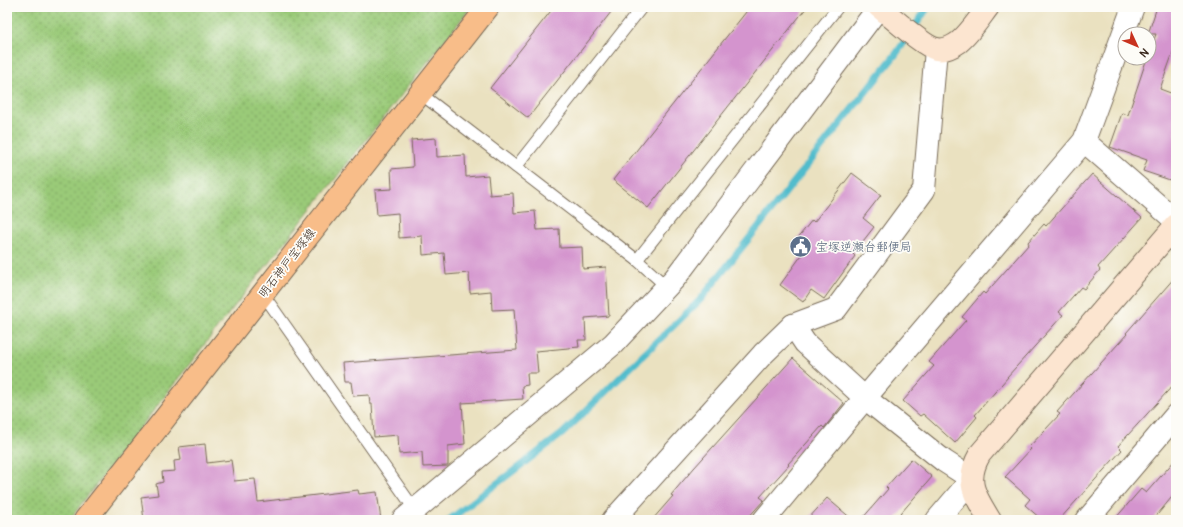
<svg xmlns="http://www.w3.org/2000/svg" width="1183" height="527" font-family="Pangolin,'Klee One',sans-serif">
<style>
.grass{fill:url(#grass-dots);stroke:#6a7a4b}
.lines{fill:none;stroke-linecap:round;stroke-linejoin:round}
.stream{stroke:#51bccc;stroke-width:7}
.building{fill:#d494ce}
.lane-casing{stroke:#786a57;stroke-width:13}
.street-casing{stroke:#786a57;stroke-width:24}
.secondary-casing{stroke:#786a57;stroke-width:24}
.primary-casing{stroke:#786a57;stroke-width:24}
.lane{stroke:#fff;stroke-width:11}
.street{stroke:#fff;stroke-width:22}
.secondary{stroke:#fce5d0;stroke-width:22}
.primary{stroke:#f8bd89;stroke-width:22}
.labels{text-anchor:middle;stroke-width:3.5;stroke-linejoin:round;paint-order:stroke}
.service-label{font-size:12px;fill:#4e5e75;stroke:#fdfcf7;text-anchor:start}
.street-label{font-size:12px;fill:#3b2a1e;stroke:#fdfcf7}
</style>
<defs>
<pattern id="grass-dots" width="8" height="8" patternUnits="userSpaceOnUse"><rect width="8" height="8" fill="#9aca78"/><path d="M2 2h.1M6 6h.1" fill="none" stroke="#7fa462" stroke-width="1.8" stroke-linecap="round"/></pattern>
</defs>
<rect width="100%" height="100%" fill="#fdfcf7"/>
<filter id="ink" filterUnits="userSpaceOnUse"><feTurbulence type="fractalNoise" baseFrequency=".025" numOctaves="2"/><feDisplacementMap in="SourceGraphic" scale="8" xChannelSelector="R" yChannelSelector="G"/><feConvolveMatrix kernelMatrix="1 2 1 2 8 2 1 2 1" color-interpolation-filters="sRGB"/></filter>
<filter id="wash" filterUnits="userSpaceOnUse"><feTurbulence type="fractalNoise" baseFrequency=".012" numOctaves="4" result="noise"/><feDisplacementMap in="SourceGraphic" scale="16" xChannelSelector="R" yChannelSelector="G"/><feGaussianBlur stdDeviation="0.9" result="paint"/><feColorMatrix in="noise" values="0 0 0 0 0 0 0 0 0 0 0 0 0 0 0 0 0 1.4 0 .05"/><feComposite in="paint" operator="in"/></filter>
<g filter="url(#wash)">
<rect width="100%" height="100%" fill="#eae1c0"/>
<path class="grass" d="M7 7H471L218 327 69 520H7Z"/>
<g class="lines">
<path class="stream" d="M449 520 562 434 700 300 896 54 928 7"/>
</g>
<g id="blocks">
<g class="building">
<path d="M554 7H615L528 118 490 88Z"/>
<path d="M750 7H807L648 208 613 180Z"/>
<path d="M1157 7H1176V44L1160 89 1176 95V172L1173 181 1143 171 1147 160 1110 147 1122 113 1128 115 1147 58H1149V53L1156 34H1148Z"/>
<path d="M436 138 437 157 465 155 466 177 488 175 490 195 513 193 514 213 535 211 537 230 559 229 560 248 582 247 583 269 606 267 609 316 585 318 586 340H578L579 347 536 351 538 373H527L528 385 522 386 523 399 462 403 465 444 448 446V466L423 467 422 452 399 454 398 435 374 437 372 404H370L369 395 353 396 351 382H345L343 363 517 350 514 309 492 310 491 291 470 293 469 273 446 275 444 253 423 255 422 236 399 238 398 213 377 215 375 190 392 189 391 169 413 167 411 140Z"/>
<path d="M852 173 881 195 863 218 874 227 853 254 855 256 824 299 811 290 803 302 780 285 804 252 793 244 812 220 814 222Z"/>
<path d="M1092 174 1142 218 1098 267 1100 270 1084 289 1081 287 1059 312 1063 315 1007 377H1008L975 415 977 417 955 443 923 414 920 416 903 401 934 366 929 362 966 320 962 317 983 292 985 294 1029 244 1028 242 1044 224 1046 226Z"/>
<path d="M1176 276V382L1118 446 1122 450 1059 520H1042L1025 505 1030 499 1005 477 1031 449 1029 447 1060 414 1057 412 1127 334 1126 333Z"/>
<path d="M793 358 844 403 824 428 822 426 788 464 789 465 760 497 764 500 746 520H652L673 496 671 495 694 468Z"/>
<path d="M205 444 207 463 231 460 234 481 255 479 258 502 358 490 359 494 377 492 381 520H144L141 497 158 495 156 484 163 482 162 472 175 471 174 461 181 460 179 447Z"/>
<path d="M911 459 932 477 895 520H861L888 489 886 487Z"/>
<path d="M1176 459V492L1153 520H1114L1141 489 1146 493Z"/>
<path d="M827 498 853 520H807Z"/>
</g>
</g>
</g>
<g filter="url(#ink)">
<use href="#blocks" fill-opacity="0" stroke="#786a57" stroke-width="1"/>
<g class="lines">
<defs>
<g id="lane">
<path d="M421 94 637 260 838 7"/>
<path d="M516 167 642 7"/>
<path d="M637 260 667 287"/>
<path d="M263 294 415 510"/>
</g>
<g id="street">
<path d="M1084 141 1176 221"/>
<path d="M793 325 805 343 865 398 944 461 972 479 937 520"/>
<path d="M403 520 613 344 675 278 879 7"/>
<path d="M613 520 763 354 793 325 836 309 924 190 936 49"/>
<path d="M764 520 865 398 1084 141 1133 7"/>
<path d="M1087 520 1176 415"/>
</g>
<g id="secondary">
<path d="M879 7C892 17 923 46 936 49 944 51 952 47 959 42 970 33 979 19 988 7"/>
<path d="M990 520C975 496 964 481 980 454L1176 225"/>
</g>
<path id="primary" d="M85 520 488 7"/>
</defs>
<use href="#lane" class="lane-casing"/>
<use href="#street" class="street-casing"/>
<use href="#secondary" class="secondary-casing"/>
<use href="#primary" class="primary-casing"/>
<use href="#lane" class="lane"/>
<use href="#street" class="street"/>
<use href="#secondary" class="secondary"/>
<use href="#primary" class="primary"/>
</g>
</g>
<defs>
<symbol id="civic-disc" viewBox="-11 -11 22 22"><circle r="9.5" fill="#5c6f8a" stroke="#fdfcf7"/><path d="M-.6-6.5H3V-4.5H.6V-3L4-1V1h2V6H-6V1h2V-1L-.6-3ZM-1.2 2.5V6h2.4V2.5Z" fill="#fff"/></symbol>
</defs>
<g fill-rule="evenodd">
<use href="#civic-disc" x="788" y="234" width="25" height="25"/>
</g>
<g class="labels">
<g class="service-label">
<text x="816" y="251">宝塚逆瀬台郵便局</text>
</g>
<g class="street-label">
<text transform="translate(287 263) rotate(-52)" y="4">明石神戸宝塚線</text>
</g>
</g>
<rect width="1183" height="527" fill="none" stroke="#fdfcf7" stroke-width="24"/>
<g transform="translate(1137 46) rotate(134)"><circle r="19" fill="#fdfcf7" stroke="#afa8a0"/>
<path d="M0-3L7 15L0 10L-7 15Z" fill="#c8321e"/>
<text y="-6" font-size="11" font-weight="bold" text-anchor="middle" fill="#3b2a1e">N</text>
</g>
</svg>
